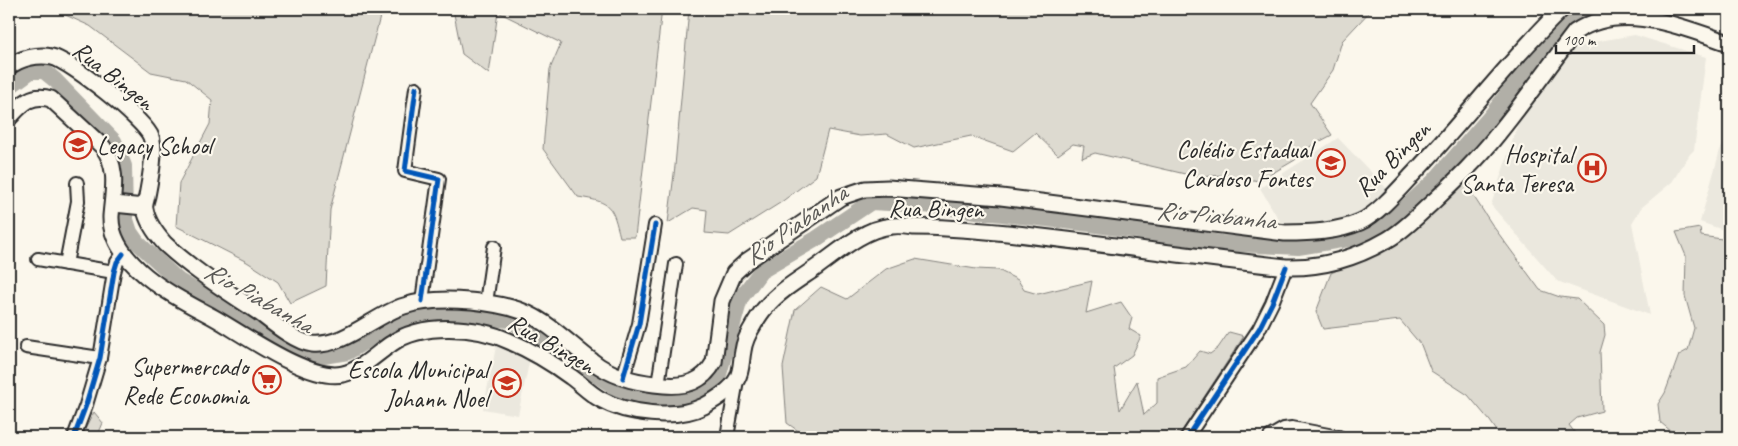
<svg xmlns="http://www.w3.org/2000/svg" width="1738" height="446" font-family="Caveat,sans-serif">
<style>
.built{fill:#ebe8de}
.green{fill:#dddad0;stroke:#84827e}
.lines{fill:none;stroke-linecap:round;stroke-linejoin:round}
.river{stroke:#b1afa7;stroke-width:16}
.minor-casing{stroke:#2b2b2b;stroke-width:16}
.major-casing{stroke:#2b2b2b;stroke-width:19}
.minor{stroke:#fbf7ec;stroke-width:12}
.major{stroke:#fbf7ec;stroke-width:15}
.cycleway-casing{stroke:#fbf7ec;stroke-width:8}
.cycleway{stroke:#0057b8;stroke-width:5}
.labels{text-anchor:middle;stroke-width:4.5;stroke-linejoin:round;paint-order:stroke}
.street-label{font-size:25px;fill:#2b2b2b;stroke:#fbf7ec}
.poi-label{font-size:25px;fill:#2b2b2b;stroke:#fbf7ec;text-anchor:end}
.water-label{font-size:26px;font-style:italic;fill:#5a5956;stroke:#fbf7ec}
</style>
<rect width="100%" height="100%" fill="#fbf7ec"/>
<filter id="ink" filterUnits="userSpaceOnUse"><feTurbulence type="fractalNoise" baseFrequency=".02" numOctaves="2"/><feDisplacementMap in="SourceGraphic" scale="10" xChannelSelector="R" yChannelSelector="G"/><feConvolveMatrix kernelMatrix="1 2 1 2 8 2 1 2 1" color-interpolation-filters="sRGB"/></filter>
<g filter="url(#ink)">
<g class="built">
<path d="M1635 35 1706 57 1694 150 1690 154 1672 182 1641 208 1632 223 1650 315 1557 281 1491 205 1522 112 1563 54 1593 42Z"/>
<path d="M1729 136V232L1700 222 1720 150Z"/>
<path d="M1338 138 1390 192 1360 216 1284 228 1260 188Z"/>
<path d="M497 342 530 358 518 415 483 409Z"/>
</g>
<g class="green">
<path d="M52 9H382L330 210 326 286 290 303 278 282 247 262 176 226 179 183 210 124 212 100 186 79 151 72 90 26Z"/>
<path d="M453 9H662L635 237H620C612 206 612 202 578 197L543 149 550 69 561 43 498 12 489 74 462 54Z"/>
<path d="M689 9H1372L1342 41 1333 70 1310 103 1332 135 1311 146 1295 160 1259 181 1225 175 1198 177 1095 153 1082 158 1084 146 1073 144 1058 155 1035 133 1013 151 971 136 914 148 887 134 860 136 828 130 816 176 780 203 729 235 705 233 707 210 693 208 668 223 675 166Z"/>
<path d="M1468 177 1474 197 1493 226 1540 290 1560 297 1577 299 1604 325 1605 335 1600 352 1602 411 1577 418 1569 425 1578 437H1501L1490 421 1468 395 1431 371 1421 345 1400 320 1323 329 1316 312 1331 273 1396 243Z"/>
<path d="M1700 228 1701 236 1729 240V425L1726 436 1678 437 1660 422 1658 404 1665 393 1679 355 1688 350 1694 328 1685 296 1686 256 1676 232Z"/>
<path d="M915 259 976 269 998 270 1018 280 1024 290 1038 294 1092 281 1086 313 1121 302 1132 318 1129 329 1141 336 1132 355 1114 368 1120 410 1137 381 1144 415 1157 403V377L1186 367 1200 351 1210 354 1218 348 1229 332 1244 336 1178 437H807L787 423 783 367 795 310 821 287 847 299 886 269Z"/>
<path d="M94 412 103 423 97 437H81Z"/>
</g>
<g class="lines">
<path class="river" d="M9 87 31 71H44L55 80 114 141 124 166 125 217 130 232 137 242 179 281 299 352 323 356 348 352 401 319 449 313 510 320 626 394 662 399 699 394 719 374 740 299 761 271 816 239 871 202 924 205 1091 224 1221 243 1298 247 1360 237 1392 220 1435 180 1490 117 1531 63 1584 9"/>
<defs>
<g id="minor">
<path d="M416 88 405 171 439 179 422 301"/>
<path d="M38 259 114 272"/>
<path d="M66 264 78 201 77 183"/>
<path d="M486 303 494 247"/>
<path d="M26 347 100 358"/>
<path d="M623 378 639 324 655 225"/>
<path d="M658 385 676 264"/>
<path d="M74 437 86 405 100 358 114 272 117 262 123 254"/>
<path d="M727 437 737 380"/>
<path d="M1187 437 1259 329 1272 303 1286 267"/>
<path d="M1270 437 1284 429 1292 428 1339 437"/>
</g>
<g id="major">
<path d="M9 67C20 58 38 54 52 57 70 61 145 120 151 137 156 151 150 180 147 196 146 200 144 205 145 209 147 221 157 235 165 244 194 271 228 292 261 314 274 324 296 342 312 344 345 347 374 315 404 306 435 296 481 300 512 308 547 317 571 347 599 366 619 379 641 383 664 385 686 387 703 382 714 362L722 301 734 273 747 261 841 197 865 189 888 188 1001 197 1285 233C1310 233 1337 232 1360 222 1378 214 1400 188 1414 173 1465 120 1509 60 1562 9"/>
<path d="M9 118C22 104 31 93 51 99L103 147C119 169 113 191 111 216 110 241 128 261 146 276 167 293 189 304 213 317 242 333 309 382 343 374 361 370 376 354 391 344 422 322 476 326 509 341 530 350 552 363 571 377 581 384 589 393 600 399 626 414 676 420 704 406 715 400 731 390 737 379 742 371 741 360 743 351 744 342 749 332 754 324 757 319 761 312 766 307 779 291 800 279 817 267 831 257 844 246 858 238 868 232 881 227 892 226 899 225 907 226 914 227 945 227 976 230 1007 233 1100 243 1193 257 1286 267 1322 268 1356 258 1387 240 1405 230 1419 214 1434 201 1456 180 1478 159 1497 135 1524 102 1549 66 1575 32 1622 1 1681 27 1729 43"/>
<path d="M114 204 144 207"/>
</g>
</defs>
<use href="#minor" class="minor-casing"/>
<use href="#major" class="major-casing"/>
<use href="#minor" class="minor"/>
<use href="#major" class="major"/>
<defs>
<g id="cycleway">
<path d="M416 88 405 171 439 179 422 301"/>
<path d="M623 378 639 324 655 225"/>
<path d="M74 437 86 405 100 358 114 272 117 262 123 254"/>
<path d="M1187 437 1259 329 1272 303 1286 267"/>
</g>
</defs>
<use href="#cycleway" class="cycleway-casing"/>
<use href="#cycleway" class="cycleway"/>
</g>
</g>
<defs>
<symbol id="school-ring" viewBox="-11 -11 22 22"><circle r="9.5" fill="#fbf7ec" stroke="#c8321e" stroke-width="1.5"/><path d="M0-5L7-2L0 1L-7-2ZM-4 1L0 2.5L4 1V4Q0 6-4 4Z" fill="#c8321e"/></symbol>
<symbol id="hospital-ring" viewBox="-11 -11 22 22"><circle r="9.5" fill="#fbf7ec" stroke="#c8321e" stroke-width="1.5"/><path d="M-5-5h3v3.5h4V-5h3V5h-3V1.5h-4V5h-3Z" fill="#c8321e"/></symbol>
<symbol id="supermarket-ring" viewBox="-11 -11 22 22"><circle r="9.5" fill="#fbf7ec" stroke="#c8321e" stroke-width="1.5"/><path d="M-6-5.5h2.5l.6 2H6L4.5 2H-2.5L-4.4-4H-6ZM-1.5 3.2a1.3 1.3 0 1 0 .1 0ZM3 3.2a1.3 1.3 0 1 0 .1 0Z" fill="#c8321e"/></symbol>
</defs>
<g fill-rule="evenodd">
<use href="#school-ring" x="62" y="129" width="32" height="32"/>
<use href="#school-ring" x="1315" y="147" width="32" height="32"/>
<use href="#hospital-ring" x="1576" y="152" width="32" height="32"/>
<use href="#supermarket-ring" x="251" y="364" width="32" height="32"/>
<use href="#school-ring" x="491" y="367" width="32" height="32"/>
</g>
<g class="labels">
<g class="street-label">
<text transform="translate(114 75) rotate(38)" y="9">Rua Bingen</text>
<text transform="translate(1392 158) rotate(-45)" y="9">Rua Bingen</text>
<text transform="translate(936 208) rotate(1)" y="9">Rua Bingen</text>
<text transform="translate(552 343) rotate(30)" y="9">Rua Bingen</text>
</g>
<g class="poi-label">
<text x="97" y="154" text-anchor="start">Legacy School</text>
<text x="1312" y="158">Colédio Estadual<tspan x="1312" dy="29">Cardoso Fontes</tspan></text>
<text x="1573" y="163">Hospital<tspan x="1573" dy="29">Santa Teresa</tspan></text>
<text x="248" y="375">Supermercado<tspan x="248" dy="29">Rede Economia</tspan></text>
<text x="488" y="378">Escola Municipal<tspan x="488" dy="29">Johann Noel</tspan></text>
</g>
<g class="water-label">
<text transform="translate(1216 215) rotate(5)" y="9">Rio Piabanha</text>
<text transform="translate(795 224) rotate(-35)" y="9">Rio Piabanha</text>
<text transform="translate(259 297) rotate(29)" y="9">Rio Piabanha</text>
</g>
</g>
<rect width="1738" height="446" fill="none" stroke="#fbf7ec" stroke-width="30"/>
<rect x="15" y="15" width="1708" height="416" fill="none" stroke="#2b2b2b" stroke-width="2" filter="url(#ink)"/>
<path d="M1556 45v8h138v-8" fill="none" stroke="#2b2b2b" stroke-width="2.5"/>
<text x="1563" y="45" font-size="15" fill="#2b2b2b" stroke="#fbf7ec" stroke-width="4" paint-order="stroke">100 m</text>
</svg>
